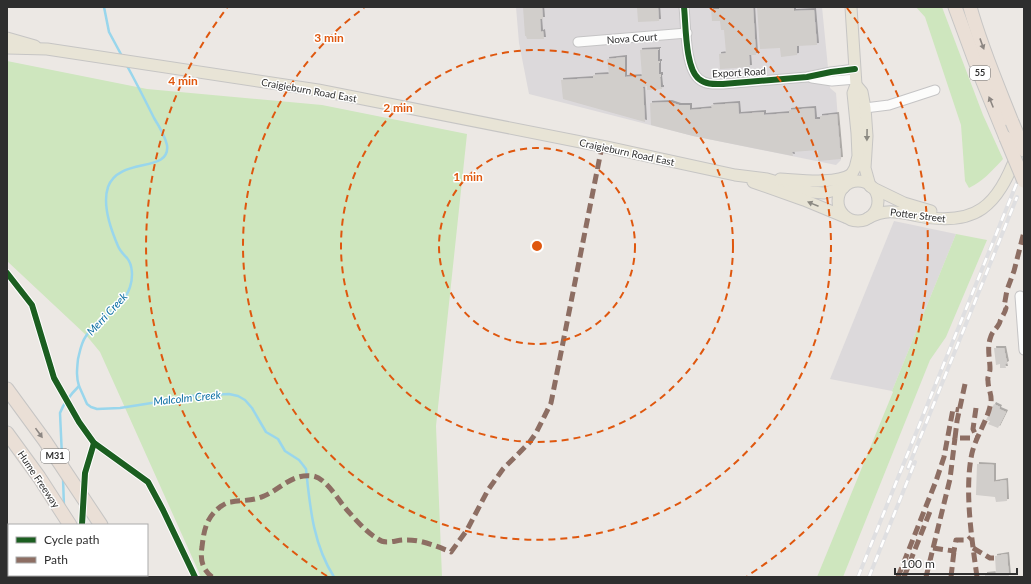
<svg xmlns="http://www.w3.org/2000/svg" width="1031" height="584" font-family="Lato,sans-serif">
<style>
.industrial{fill:#dcd9db}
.green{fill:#cee6be}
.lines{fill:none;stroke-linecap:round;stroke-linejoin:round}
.stream{stroke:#99d6ec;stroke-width:2.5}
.building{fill:#d1cecb;filter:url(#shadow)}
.minor-casing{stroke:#c5c4c5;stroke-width:11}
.major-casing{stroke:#c6c5c4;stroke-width:13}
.highway-casing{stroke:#c6c5c4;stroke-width:15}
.minor{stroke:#fcfcfb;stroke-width:9}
.major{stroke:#e8e4d6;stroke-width:11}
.highway{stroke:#eadfd6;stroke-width:13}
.rail-casing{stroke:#dfdfe1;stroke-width:4}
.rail{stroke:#fff;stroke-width:2.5;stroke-dasharray:8;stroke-linecap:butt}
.highway-bridge-casing{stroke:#c6c5c4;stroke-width:15;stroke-linecap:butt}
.highway-bridge{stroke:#eadfd6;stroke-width:13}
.quiet{stroke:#8d6e63;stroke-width:5;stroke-dasharray:10 5;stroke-linecap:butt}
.cycleway-casing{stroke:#fff;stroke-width:8}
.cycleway{stroke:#1b5e20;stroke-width:6}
.oneway{fill:#8c8682}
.oneway2{fill:#8b8982}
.ring{fill:none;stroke:#df570e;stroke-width:2;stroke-dasharray:7 5}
.labels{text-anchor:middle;stroke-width:3;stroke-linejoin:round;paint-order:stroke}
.shield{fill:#fff;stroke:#6d6d6d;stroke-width:1}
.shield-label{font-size:9px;font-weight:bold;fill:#2e2e2e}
.street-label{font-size:10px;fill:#2e2e2e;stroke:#fff}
.water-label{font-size:11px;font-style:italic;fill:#0d6fa3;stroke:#fff}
.centre{fill:#df570e;stroke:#fff;stroke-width:2}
.ring-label{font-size:12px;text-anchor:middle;font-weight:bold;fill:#df570e;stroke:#fff;stroke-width:3;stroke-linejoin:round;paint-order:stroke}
</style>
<defs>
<filter id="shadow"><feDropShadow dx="2" dy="-2" stdDeviation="0" flood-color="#0004"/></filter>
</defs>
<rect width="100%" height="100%" fill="#ece8e4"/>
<g class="industrial">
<path d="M516 7H822L830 88 836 93 841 160 836 165 693 136 529 94 519 43Z"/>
<path d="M894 221 956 234 892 391 830 379Z"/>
</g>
<g class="green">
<path d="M916 7H942L983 115 1003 159C992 171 983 181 969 188L965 181 961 125 925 17Z"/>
<path d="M7 61 147 89 322 105 467 134 436 426 442 577H201L100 352 86 335 7 261Z"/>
<path d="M956 234 987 240 946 337 930 360 843 577H817L893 392 892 391Z"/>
</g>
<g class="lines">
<g class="stream">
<path d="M104 7 109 32 123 58"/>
<path d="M79 386 87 404 91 407 97 409 120 408 158 402 189 396 229 394 238 396 245 400 252 408 266 432 278 439 285 451 299 460 303 465 306 469C310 507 313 544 334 577"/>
<path d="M62 457 60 413C64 402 71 394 79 386 76 377 77 369 78 359 80 351 81 343 86 336 97 318 123 309 130 287 133 278 133 265 127 258 123 254 120 251 118 246 111 230 102 205 108 187 119 156 171 174 167 145 165 136 159 126 154 118 145 100 136 82 126 64"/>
<path d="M63 478 64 507"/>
<path d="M62 577 63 575"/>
</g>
</g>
<g class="building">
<path d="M523 7H542L543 19H540L541 32 543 31 544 39H527L526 36H525Z"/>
<path d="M637 7H658L659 21 638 22Z"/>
<path d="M719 7H753L756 55H749L750 67 720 69 719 54 726 53 724 30H721L720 21H712L711 9H719Z"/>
<path d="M757 7H794V11L814 10 817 45 797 46V55L781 57 780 48 760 49Z"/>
<path d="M659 49V50H658V61H660V63H659V74H661V77H660L661 87H662V89L647 90V86L643 87 645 122 563 99 561 80 593 78V75L609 74 607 59 625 57V77L642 76 640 50Z"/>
<path d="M670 102 679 105H690V110L712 108 711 105 738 103 739 114 764 112V115L789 113V110L814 108 815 119H820V116L837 114 841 159 818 161V150L792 152 793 156 693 136 651 125 650 103Z"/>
<path d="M994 348H1004L1007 363 1005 364 1006 368H1000V364L996 365Z"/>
<path d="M994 404 1000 407 999 409 1006 412 998 428 988 424 990 421 986 420Z"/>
<path d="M977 464 994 465V482L1006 480 1007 501 996 502 995 497 976 495Z"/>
<path d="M1007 554 1009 577H985V574L996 573 995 556Z"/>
</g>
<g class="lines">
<defs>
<g id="minor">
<path d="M684 7C686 25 685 68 699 79 706 85 715 84 723 84L807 77 831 72 855 69"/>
<path d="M578 42 687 33"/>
<path d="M812 78 832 81 856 79"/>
<path d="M865 108 889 105 935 90"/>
<path d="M1020 296 1024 350"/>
</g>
<g id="major">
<path d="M7 38 35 46"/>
<path d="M7 48 47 49 318 90 606 147 735 175 767 179 811 192 824 193 843 188"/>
<path d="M856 85 862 92 865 108 867 136 865 168 870 186"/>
<path d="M780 179C800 180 835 185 852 174"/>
<circle cx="858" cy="201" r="20"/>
<path d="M753 182 804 200 845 217"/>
<path d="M844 187 855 168 858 156 857 133 853 93 856 85 851 7"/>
<path d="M871 187 904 203 931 211"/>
<path d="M868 218C887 208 898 212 918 216 977 227 997 206 1017 154"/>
</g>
<g id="highway">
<path d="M955 7 979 72 1006 138"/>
<path d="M970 7C981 47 997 84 1012 122"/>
<path d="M7 389 45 441 101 525"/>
<path d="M7 433 39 477 70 525"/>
<path d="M102 575 103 577"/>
<path d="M131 575 133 577"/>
</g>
</defs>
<use href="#minor" class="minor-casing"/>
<use href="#major" class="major-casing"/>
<use href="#highway" class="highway-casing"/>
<use href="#minor" class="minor"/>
<use href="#major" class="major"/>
<use href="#highway" class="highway"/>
<defs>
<g id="rail">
<path d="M908 468 1017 197"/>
<path d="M858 577 1024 165"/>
<path d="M869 577 915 462"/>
</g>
</defs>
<use href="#rail" class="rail-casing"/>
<use href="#rail" class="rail"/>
<defs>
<g id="highway-bridge">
<path d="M1012 122 1024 150"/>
<path d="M1006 138 1024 181"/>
</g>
</defs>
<use href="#highway-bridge" class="highway-bridge-casing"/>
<use href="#highway-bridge" class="highway-bridge"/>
<g class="quiet">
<path d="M965 384 957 421 955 438H977"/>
<path d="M976 408 973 429 977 438"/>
<path d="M933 548 954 551 956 540H968L971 537"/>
<path d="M973 548 990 558H994"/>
<path d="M212 577C202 569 200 559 202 547 204 530 206 518 220 507 223 505 227 502 231 502 242 500 253 501 264 496 281 489 292 473 313 476 326 478 339 501 347 510 356 520 366 532 378 539 385 545 396 540 404 540 420 539 436 546 451 552L467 530 488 490 503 469 529 443 536 433 551 403 602 146"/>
<path d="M898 577 936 481 944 457 953 409 959 410"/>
<path d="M904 577 931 509"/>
<path d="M926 577 950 479 955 438"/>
<path d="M951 577 954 551"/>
<path d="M977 577C972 540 964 490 972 453 976 436 988 420 991 402 992 394 988 389 988 381 987 377 990 373 990 369 990 359 987 350 990 339 992 331 995 331 999 324 1000 323 1000 320 1001 319 1003 315 1005 313 1006 308L1004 307 1007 290 1014 271 1024 232"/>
</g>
<defs>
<g id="cycleway">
<path d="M684 7C686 25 685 68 699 79 706 85 715 84 723 84L807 77 831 72 855 69"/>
<path d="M7 273 32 305 54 378 79 422 94 443 148 482 163 510 195 577"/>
<path d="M82 525 85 473 94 443"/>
</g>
</defs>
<use href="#cycleway" class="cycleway-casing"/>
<use href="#cycleway" class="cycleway"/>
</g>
<defs><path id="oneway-solid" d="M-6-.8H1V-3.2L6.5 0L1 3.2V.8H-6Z"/></defs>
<g class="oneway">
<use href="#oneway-solid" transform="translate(982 44) rotate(70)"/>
<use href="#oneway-solid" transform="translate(991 102) rotate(-112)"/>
<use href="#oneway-solid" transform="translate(39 433) rotate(54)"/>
</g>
<g class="oneway2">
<use href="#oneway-solid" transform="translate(867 135) rotate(91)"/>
<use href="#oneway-solid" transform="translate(813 204) rotate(-158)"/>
</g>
<g class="ring">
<circle cx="537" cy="246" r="98"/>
<circle cx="537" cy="246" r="196"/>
<path d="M710 8A294 294 0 1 1 364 8"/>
<path d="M327 576A391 391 0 0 1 227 8M847 8A391 391 0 0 1 747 576"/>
</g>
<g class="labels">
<g class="shield">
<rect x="970" y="66" width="20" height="14" rx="3"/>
<rect x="41" y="449" width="28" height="14" rx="3"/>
</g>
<g class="shield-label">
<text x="980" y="76">55</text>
<text x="55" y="459">M31</text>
</g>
<g class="street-label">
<text transform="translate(632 38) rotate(-4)" y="4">Nova Court</text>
<text transform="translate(739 72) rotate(-3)" y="4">Export Road</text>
<text transform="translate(309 90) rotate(10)" y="4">Craigieburn Road East</text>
<text transform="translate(627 152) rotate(12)" y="4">Craigieburn Road East</text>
<text transform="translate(918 215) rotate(7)" y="4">Potter Street</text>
<text transform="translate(39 479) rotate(56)" y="4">Hume Freeway</text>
</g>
<g class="water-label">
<text transform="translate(107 314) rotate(-47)" y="4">Merri Creek</text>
<text transform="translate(187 398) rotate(-6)" y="4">Malcolm Creek</text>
</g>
</g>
<circle cx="537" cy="246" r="6" class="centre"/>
<g class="ring-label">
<text x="329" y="42">3 min</text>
<text x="183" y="85">4 min</text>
<text x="398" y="112">2 min</text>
<text x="468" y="181">1 min</text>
</g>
<rect width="1031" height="584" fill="none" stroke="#2e2e2e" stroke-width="16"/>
<rect x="8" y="524" width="140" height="52" fill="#ffffff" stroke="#ababab"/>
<rect x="16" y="537" width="20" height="6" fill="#1b5e20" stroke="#ababab"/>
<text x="44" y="544" font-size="12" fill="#2e2e2e">Cycle path</text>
<rect x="16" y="557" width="20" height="6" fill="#8d6e63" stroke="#ababab"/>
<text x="44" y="564" font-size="12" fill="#2e2e2e">Path</text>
<path d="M895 568v6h122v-6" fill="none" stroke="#2e2e2e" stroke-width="2"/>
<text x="901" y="568" font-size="12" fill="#2e2e2e" stroke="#ffffff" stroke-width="3" paint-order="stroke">100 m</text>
</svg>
